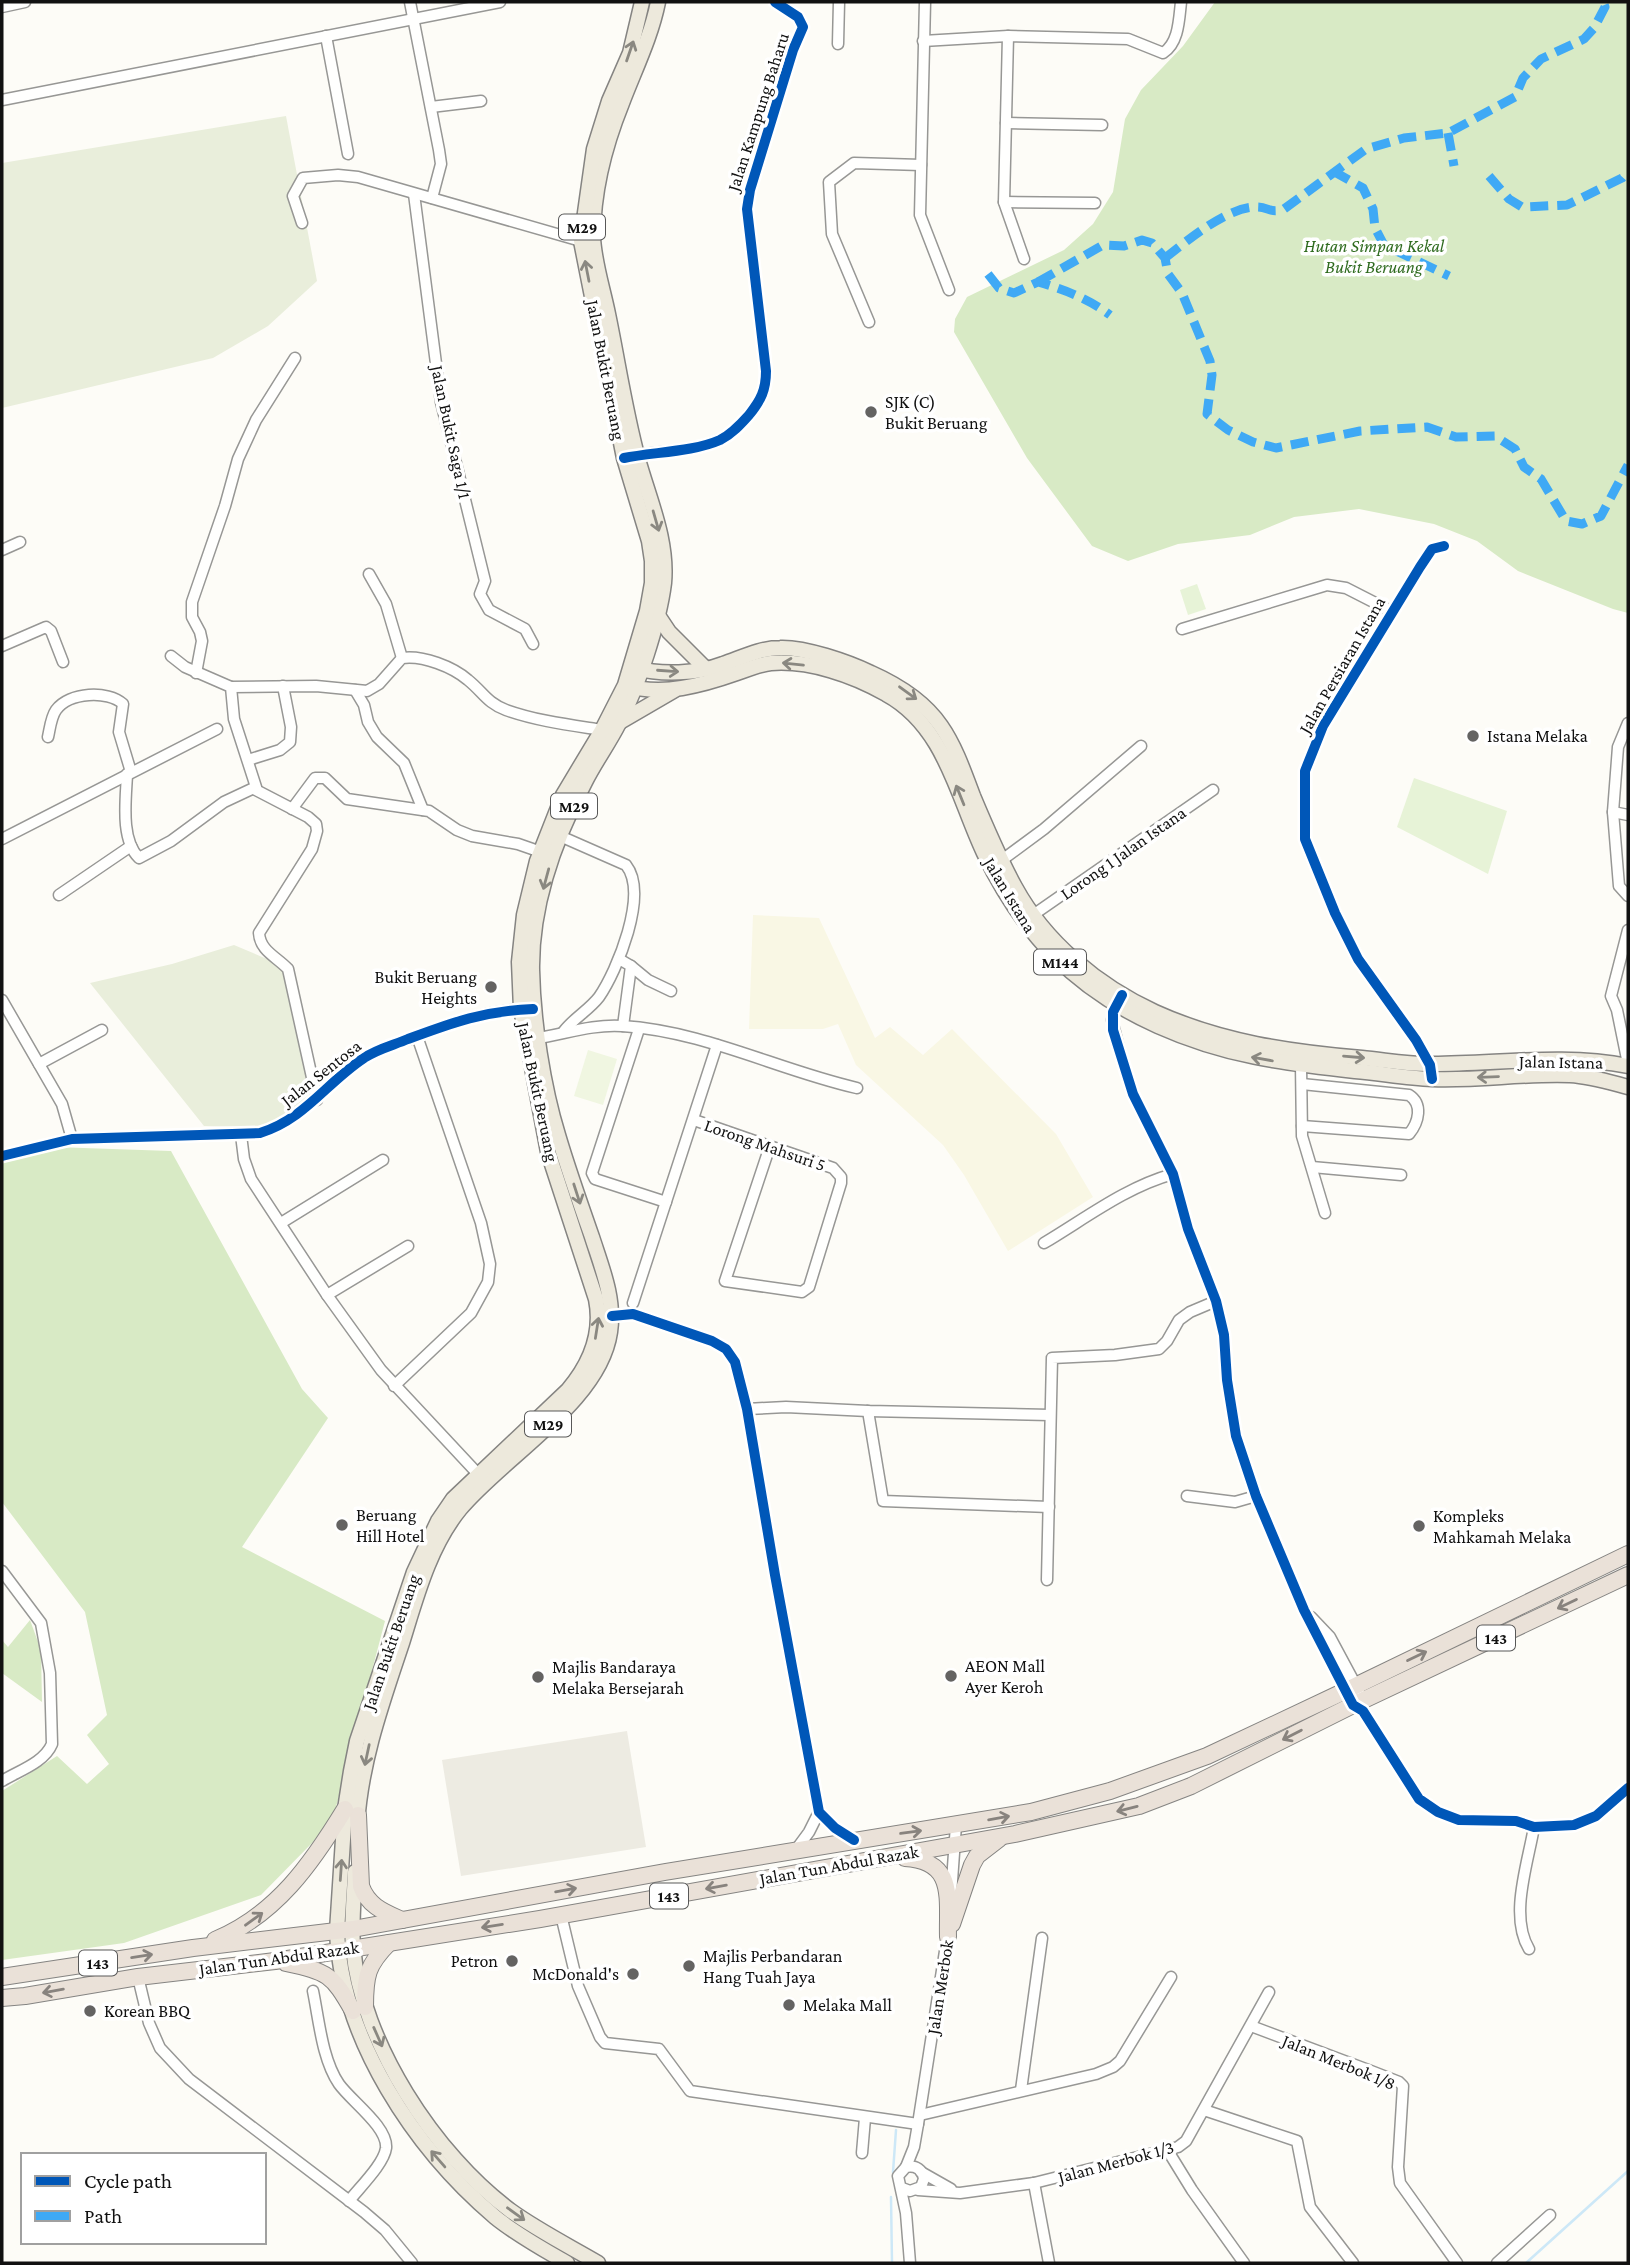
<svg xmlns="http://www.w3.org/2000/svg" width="1630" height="2265" font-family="'Crimson Pro',serif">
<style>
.farmland{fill:#f9f7e4}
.green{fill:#e7f3d7}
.forest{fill:#d8eac5}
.cemetery{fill:#e9eedb}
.pitch{fill:#f0f6e1}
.plaza{fill:#edebe2}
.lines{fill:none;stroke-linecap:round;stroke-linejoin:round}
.stream{stroke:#cde8f7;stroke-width:2.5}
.minor-casing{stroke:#979795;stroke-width:13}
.major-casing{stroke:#858482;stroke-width:17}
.highway-casing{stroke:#858482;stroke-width:18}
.minor{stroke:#fffffe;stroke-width:10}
.major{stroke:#ede9dc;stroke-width:14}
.highway{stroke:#eae1d8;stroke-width:16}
.quiet{stroke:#3fa9f5;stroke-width:9;stroke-dasharray:18 9;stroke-linecap:butt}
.cycleway-casing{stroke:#fff;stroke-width:15}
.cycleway{stroke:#0057b8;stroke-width:10}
.oneway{stroke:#8a8881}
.oneway2{stroke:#88837e}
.poi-dot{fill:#646362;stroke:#fff;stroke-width:2.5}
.labels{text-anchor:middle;stroke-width:7;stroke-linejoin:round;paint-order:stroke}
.shield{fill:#fff;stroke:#585858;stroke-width:2}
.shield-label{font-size:16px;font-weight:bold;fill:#111}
.street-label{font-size:18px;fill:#111;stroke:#fff}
.park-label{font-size:18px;font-style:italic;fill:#2f6b1f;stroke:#fff}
.poi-label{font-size:18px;fill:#111;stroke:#fff;text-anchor:start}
</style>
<rect width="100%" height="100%" fill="#fdfcf7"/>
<path class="farmland" d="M753 915 819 918 875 1038 890 1027 923 1055 952 1029 1056 1134 1093 1197 1008 1251 964 1175 943 1145 856 1065 838 1024 823 1029H749Z"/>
<g class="green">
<path d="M1197 584 1206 609 1188 615 1180 590Z"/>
<path d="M1414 778 1507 811 1488 874 1397 827Z"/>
</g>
<g class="forest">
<path d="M1215 2H1628V613L1613 609 1518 571 1477 541 1434 524 1359 509 1294 517 1250 535 1178 544 1128 561 1092 546 1027 458 954 332 955 319 967 297 1064 250 1093 224 1113 192 1125 119 1141 90 1183 46Z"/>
<path d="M54 1147 171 1151 302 1389 328 1418 242 1547 385 1621 335 1811 313 1842 261 1895 124 1943 2 1960V1791L57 1756 87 1784 109 1764 87 1735 107 1715 85 1612 2 1502V1161Z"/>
<path d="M30 1620 41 1650 42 1702 2 1673V1640L8 1647Z"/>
</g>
<g class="cemetery">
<path d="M286 116 317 281 268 326 213 358 2 408V163Z"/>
<path d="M234 945 274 962 283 970 292 1002 311 1096 287 1119 260 1127 204 1126 90 983 172 964Z"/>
</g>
<path class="pitch" d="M588 1050 617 1059 603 1105 574 1096Z"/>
<path class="plaza" d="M627 1731 646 1847 461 1876 442 1760Z"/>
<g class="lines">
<g class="stream">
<path d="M893 2172 896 2130"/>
<path d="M891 2197 892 2263"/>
<path d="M1526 2263 1628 2171"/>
</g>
<defs>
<g id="minor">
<path d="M410 2 439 150 441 164 432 198"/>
<path d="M925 2 920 215 949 290"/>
<path d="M2 7 25 2"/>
<path d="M326 36 348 154"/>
<path d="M1008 36 1004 202 1024 259"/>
<path d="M923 41 1008 36 1128 39 1163 53C1179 43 1179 19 1181 2"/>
<path d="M838 44 839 2"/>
<path d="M2 100 500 2"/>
<path d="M431 107 481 101"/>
<path d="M1006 123 1102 125"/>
<path d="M414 194 441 402 485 581 480 594 489 610 525 629 533 644"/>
<path d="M1004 202 1095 203"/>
<path d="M302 223 293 196 303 178 338 175 358 177 581 241"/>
<path d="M869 322 832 234 829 182 854 163 921 165"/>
<path d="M630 456C659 451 694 452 721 439 732 434 741 424 749 414 761 400 766 390 766 371L747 209 750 190 793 50 803 27 798 17 775 2"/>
<path d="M2 550 20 542"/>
<path d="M369 574 386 604 402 658"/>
<path d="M1182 629 1327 585 1346 588 1393 612"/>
<path d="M2 646 46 627 51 631 63 662"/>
<path d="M196 673 202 641 200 632 192 617V602L225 506 238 459 256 420 295 358"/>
<path d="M231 687 316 686 367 691 379 684 402 658C423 655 453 667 468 680 483 692 487 703 506 710 537 721 570 725 602 730"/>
<path d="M355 690 364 705 368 722 377 737 404 763 423 810"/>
<path d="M1628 723 1618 747 1613 812 1619 886 1628 896"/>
<path d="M48 737C50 728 51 717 56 710 69 692 108 690 123 704L119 732 131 772"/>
<path d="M248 760 280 750 290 742 291 727 283 686"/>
<path d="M127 774C126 799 120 839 139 858L171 841 224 802 256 787 234 719 231 687 185 667 171 656"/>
<path d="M254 789 308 817 316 824 317 831 312 849 259 933C260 951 277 957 288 969L317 1100"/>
<path d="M292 809 315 778H325L347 799 429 811 457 830 472 836 518 844 541 852"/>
<path d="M1613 812 1628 815"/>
<path d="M560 836 626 865C649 894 617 971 599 997 589 1010 574 1018 564 1031"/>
<path d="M2 839 217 729"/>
<path d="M1002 860 1044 829 1141 746"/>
<path d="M59 895 131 846"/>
<path d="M1033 915 1213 790"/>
<path d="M1628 930 1611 996 1617 1010 1628 1064"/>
<path d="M619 959 631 966 623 1026"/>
<path d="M631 966 648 980 671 991"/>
<path d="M1120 998 1116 1005 1112 1020 1121 1056 1133 1094 1173 1174 1188 1229 1216 1301 1224 1335 1227 1380 1236 1436 1256 1496 1304 1610 1353 1705 1363 1711 1419 1799 1438 1812 1459 1820 1516 1821 1534 1827 1574 1825 1596 1816 1628 1788"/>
<path d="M2 1000 62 1104 72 1139"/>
<path d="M639 1029 592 1173 595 1179 666 1202"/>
<path d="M532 1039C563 1035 590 1024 622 1026 704 1031 778 1070 857 1088"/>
<path d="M39 1064 102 1030"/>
<path d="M1301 1065 1302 1136 1325 1213"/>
<path d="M1432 1079 1430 1065 1416 1040 1358 959 1335 913 1305 839V771L1323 726 1420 567 1432 549 1444 546"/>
<path d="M1302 1084 1409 1095C1423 1104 1419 1122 1409 1134L1302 1126"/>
<path d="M694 1120 833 1168 841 1177V1183L809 1287 802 1292 725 1281 770 1146"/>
<path d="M241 1135 244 1159 251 1179 327 1295 381 1370 478 1474"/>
<path d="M2 1156 72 1139 260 1133C303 1119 327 1083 363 1059 378 1049 396 1044 413 1038 450 1023 486 1011 526 1009"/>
<path d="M1312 1167 1401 1175"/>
<path d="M281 1223 383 1160"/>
<path d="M1044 1243C1086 1218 1126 1187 1173 1174"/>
<path d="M327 1295 408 1246"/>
<path d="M633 1303 717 1045"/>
<path d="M612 1316 633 1314 712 1341 726 1349 735 1362 747 1409 775 1575 819 1812 835 1828 854 1840"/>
<path d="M394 1386 471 1313 488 1282 490 1264 481 1223 417 1036"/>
<path d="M747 1409 786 1407 868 1411 1050 1415"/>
<path d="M868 1411 883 1501 1049 1507"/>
<path d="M1187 1496 1235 1502 1256 1496"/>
<path d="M2 1571 41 1623 50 1673 52 1744C44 1763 18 1771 2 1781"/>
<path d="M1047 1580 1052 1358 1115 1355 1159 1349 1167 1341 1179 1320 1190 1312 1216 1301"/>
<path d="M1311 1617 1330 1637 1359 1691"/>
<path d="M795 1851 809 1832 819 1812"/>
<path d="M951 1895 956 1825"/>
<path d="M561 1915 578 1986 600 2037 605 2043 659 2049 690 2091 918 2124"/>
<path d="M1529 1949C1509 1916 1528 1863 1534 1827"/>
<path d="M138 1977 149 2023 160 2048 189 2079 364 2212 385 2230 412 2263"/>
<path d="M313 1991C319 2020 322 2059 339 2084 351 2101 388 2127 386 2148 384 2164 359 2188 349 2201"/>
<path d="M1251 2026 1371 2071 1399 2082 1403 2086 1398 2167 1400 2183 1457 2263"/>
<path d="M1021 2090 1042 1938"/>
<path d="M1204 2110 1297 2141 1310 2207 1353 2263"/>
<path d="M920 2115 1096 2074 1113 2067 1120 2061 1171 1977"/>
<path d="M1168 2151 1192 2190 1244 2263"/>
<path d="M862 2153 865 2118"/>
<path d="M906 2167 914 2147 918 2124 948 1932"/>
<path d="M921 2172 951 2189"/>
<path d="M1034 2183 1049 2263"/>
<path d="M902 2188 910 2191 921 2187 924 2179C923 2170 916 2165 906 2167L898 2176 906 2213 910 2263"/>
<path d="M918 2190 960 2193 1034 2183 1178 2147 1186 2141 1269 1992"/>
<path d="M1497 2263 1550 2215"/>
</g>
<g id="major">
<path d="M657 614 669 632 706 669"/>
<path d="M635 668C661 675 697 674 723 664 741 658 760 648 780 648 805 647 848 662 871 673 898 685 924 701 941 726 955 746 964 772 973 796 986 827 999 858 1015 887 1045 942 1098 986 1155 1012 1221 1042 1290 1052 1362 1058 1385 1060 1410 1065 1433 1064 1498 1064 1564 1053 1628 1066"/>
<path d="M626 685C661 697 703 685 737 673 748 669 760 664 771 663 809 660 853 675 886 694 945 726 957 796 984 853 1023 934 1075 989 1158 1026 1225 1056 1283 1063 1355 1071 1380 1073 1406 1078 1432 1079 1478 1081 1524 1073 1570 1075 1590 1076 1609 1082 1628 1087"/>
<path d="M620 722 675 690"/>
<path d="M357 1824C361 1761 382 1703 402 1643 416 1598 429 1547 460 1509 504 1456 600 1402 610 1332 615 1299 602 1268 592 1237 580 1203 568 1169 558 1135 543 1086 533 1021 532 970 531 906 555 839 585 782 595 762 609 743 619 723 638 687 659 623 664 583 668 540 649 499 638 459 625 411 618 362 608 314 603 289 594 262 593 237 593 192 605 145 622 103 635 69 651 37 658 2"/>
<path d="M355 1872C354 1897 351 1923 353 1947 361 2042 435 2155 511 2211 539 2231 569 2246 598 2263"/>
<path d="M567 2263C543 2249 517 2235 495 2217 415 2149 341 2039 337 1931L345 1809 351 1771 357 1741 414 1572 438 1521 453 1499 568 1390C590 1364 603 1334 596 1299L548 1152 521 1009 519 962 524 915 537 861 563 795 602 730 625 685 647 611 652 583V561L649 541 624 458 581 241 594 149 609 101 630 53 642 2"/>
</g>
<g id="highway">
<path d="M358 1815 361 1886C368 1906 384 1912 402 1920"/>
<path d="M905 1858C956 1861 947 1898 948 1937"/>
<path d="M952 1924 972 1865 977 1856 999 1839"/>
<path d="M215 1940C276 1915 312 1863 345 1809"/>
<path d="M286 1963C328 1972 332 1974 353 2011"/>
<path d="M2 1977 193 1948 353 1929 665 1872 1031 1812 1110 1791 1207 1756 1345 1691 1628 1554"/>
<path d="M2 1998 25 1996 138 1977 275 1961 540 1919 1015 1834 1139 1806 1191 1786 1353 1705 1628 1575"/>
<path d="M365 2007C365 1976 367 1965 389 1943"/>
</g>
</defs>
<use href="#minor" class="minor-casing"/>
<use href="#major" class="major-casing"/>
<use href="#highway" class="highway-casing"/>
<use href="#minor" class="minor"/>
<use href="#major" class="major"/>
<use href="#highway" class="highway"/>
<g class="quiet">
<path d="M1448 133 1454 166"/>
<path d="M1333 171 1363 188 1373 209 1375 228 1384 245 1449 276"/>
<path d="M1489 176 1509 199 1522 207 1567 205 1622 178 1628 171"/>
<path d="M1165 258C1187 241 1228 206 1257 207 1269 207 1270 214 1284 209L1366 149 1404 138 1448 133 1515 97 1523 78 1541 59 1584 39 1594 28 1605 7 1603 2"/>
<path d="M988 274 999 288 1014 293 1038 282C1065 290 1087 298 1110 315"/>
<path d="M1038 282 1103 245 1124 246 1142 240 1152 243 1165 258 1168 274 1182 293 1210 361 1212 375 1207 414 1228 430 1253 442 1276 448 1360 431 1427 427 1456 437 1495 436 1515 449 1524 467 1541 479 1566 521 1582 524 1601 516 1628 465"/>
</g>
<defs>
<g id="cycleway">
<path d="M624 458C653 452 693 452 720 440 732 434 741 424 749 415 761 400 766 390 766 371L747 209 750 190 793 50 803 27 798 17 775 2"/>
<path d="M1122 995 1113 1012V1030L1133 1094 1173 1174 1188 1229 1216 1301 1224 1335 1227 1380 1236 1436 1256 1496 1304 1610 1353 1705 1363 1711 1419 1799 1438 1812 1459 1820 1516 1821 1534 1827 1574 1825 1596 1816 1628 1788"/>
<path d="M1432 1079 1430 1065 1416 1040 1358 959 1335 913 1305 839V771L1323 726 1420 567 1432 549 1444 546"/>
<path d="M2 1156 72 1139 260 1133C305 1119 326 1083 364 1058 377 1049 394 1045 408 1039 454 1022 484 1011 533 1009"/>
<path d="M612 1316 633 1314 712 1341 726 1349 735 1362 747 1409 775 1575 819 1812 835 1828 854 1840"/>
</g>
</defs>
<use href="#cycleway" class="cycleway-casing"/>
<use href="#cycleway" class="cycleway"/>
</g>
<defs><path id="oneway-shaft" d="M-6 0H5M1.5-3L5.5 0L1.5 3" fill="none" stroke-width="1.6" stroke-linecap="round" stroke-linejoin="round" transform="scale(1.75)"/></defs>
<g class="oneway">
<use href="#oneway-shaft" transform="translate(630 51) rotate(-71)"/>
<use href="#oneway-shaft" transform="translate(587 271) rotate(-101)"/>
<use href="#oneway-shaft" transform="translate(656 521) rotate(74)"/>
<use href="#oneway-shaft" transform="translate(793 664) rotate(-174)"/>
<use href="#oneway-shaft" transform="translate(668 671) rotate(4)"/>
<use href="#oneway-shaft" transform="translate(908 693) rotate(36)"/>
<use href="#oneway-shaft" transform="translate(960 795) rotate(-112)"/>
<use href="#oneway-shaft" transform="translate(546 879) rotate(105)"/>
<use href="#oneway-shaft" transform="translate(1354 1057) rotate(5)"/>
<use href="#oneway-shaft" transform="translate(1262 1059) rotate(-170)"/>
<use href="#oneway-shaft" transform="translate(1488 1077) rotate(178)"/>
<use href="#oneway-shaft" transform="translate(577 1194) rotate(72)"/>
<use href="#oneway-shaft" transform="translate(597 1328) rotate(-81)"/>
<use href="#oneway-shaft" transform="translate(367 1755) rotate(102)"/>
<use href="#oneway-shaft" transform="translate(341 1870) rotate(-86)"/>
<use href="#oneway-shaft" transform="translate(378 2037) rotate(66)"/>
<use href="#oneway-shaft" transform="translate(438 2159) rotate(-131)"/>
<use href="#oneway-shaft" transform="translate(516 2214) rotate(36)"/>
</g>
<g class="oneway2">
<use href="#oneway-shaft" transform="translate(1567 1604) rotate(154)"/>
<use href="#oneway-shaft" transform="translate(1417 1656) rotate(-26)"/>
<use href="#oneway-shaft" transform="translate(1292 1735) rotate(153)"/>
<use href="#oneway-shaft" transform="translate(1127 1809) rotate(166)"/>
<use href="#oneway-shaft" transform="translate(999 1818) rotate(-10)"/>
<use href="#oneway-shaft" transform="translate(911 1832) rotate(-8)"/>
<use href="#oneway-shaft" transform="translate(716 1887) rotate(170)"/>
<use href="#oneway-shaft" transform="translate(566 1890) rotate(-10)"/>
<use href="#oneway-shaft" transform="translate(254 1919) rotate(-36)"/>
<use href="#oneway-shaft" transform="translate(492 1926) rotate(171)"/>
<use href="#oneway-shaft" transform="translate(142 1956) rotate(-9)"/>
<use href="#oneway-shaft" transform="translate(53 1991) rotate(170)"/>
</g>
<g class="poi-dot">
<circle cx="871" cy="412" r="7"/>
<circle cx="1473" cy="736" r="7"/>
<circle cx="491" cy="987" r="7"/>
<circle cx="342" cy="1525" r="7"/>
<circle cx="1419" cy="1526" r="7"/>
<circle cx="951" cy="1676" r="7"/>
<circle cx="538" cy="1677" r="7"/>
<circle cx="512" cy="1961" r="7"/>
<circle cx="689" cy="1966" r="7"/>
<circle cx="633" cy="1974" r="7"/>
<circle cx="789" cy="2005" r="7"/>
<circle cx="90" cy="2011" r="7"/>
</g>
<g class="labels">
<g class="shield">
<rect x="559" y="214.5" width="46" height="25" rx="5"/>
<rect x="551" y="793.5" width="46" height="25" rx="5"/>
<rect x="1034" y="949.5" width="52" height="25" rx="5"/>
<rect x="525" y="1411.5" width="46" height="25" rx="5"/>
<rect x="1477" y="1625.5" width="38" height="25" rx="5"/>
<rect x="650" y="1883.5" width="38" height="25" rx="5"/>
<rect x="79" y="1950.5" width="38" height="25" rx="5"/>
</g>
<g class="shield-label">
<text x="582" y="233">M29</text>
<text x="574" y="812">M29</text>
<text x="1060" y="968">M144</text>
<text x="548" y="1430">M29</text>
<text x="1496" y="1644">143</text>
<text x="669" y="1902">143</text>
<text x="98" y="1969">143</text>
</g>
<g class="street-label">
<text transform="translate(758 112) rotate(-72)" y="6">Jalan Kampung Baharu</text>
<text transform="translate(606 370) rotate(79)" y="6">Jalan Bukit Beruang</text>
<text transform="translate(451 432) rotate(78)" y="6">Jalan Bukit Saga 1/1</text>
<text transform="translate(1342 665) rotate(-60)" y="6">Jalan Persiaran Istana</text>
<text transform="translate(1123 853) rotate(-35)" y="6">Lorong 1 Jalan Istana</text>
<text transform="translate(1010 895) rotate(59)" y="6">Jalan Istana</text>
<text transform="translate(1561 1062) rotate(1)" y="6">Jalan Istana</text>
<text transform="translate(321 1073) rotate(-38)" y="6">Jalan Sentosa</text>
<text transform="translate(538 1092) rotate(78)" y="6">Jalan Bukit Beruang</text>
<text transform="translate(765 1145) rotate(19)" y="6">Lorong Mahsuri 5</text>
<text transform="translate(391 1642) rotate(-71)" y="6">Jalan Bukit Beruang</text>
<text transform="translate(839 1865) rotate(-10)" y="6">Jalan Tun Abdul Razak</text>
<text transform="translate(279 1958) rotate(-8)" y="6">Jalan Tun Abdul Razak</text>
<text transform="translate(940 1987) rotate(-81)" y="6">Jalan Merbok</text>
<text transform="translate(1339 2062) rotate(22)" y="6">Jalan Merbok 1/8</text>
<text transform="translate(1116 2162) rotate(-15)" y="6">Jalan Merbok 1/3</text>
</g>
<g class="park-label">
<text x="1374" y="252">Hutan Simpan Kekal<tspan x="1374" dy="21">Bukit Beruang</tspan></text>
</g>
<g class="poi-label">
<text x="885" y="408">SJK (C)<tspan x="885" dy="21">Bukit Beruang</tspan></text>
<text x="1487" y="742">Istana Melaka</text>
<text x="477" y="983" text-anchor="end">Bukit Beruang<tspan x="477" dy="21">Heights</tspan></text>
<text x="356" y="1521">Beruang<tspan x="356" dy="21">Hill Hotel</tspan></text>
<text x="1433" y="1522">Kompleks<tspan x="1433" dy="21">Mahkamah Melaka</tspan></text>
<text x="965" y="1672">AEON Mall<tspan x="965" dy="21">Ayer Keroh</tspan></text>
<text x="552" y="1673">Majlis Bandaraya<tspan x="552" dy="21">Melaka Bersejarah</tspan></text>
<text x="703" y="1962">Majlis Perbandaran<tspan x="703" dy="21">Hang Tuah Jaya</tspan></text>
<text x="498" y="1967" text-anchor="end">Petron</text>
<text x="619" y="1980" text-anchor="end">McDonald's</text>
<text x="803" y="2011">Melaka Mall</text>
<text x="104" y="2017">Korean BBQ</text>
</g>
</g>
<rect width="1630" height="2265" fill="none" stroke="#111111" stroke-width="7"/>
<rect x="21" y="2153" width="245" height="91" fill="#ffffff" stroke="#a0a0a0" stroke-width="2"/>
<rect x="35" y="2176" width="35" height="10" fill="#0057b8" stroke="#a0a0a0" stroke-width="2"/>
<text x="84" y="2188" font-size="21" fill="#111111">Cycle path</text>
<rect x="35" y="2211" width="35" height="10" fill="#3fa9f5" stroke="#a0a0a0" stroke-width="2"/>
<text x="84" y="2223" font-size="21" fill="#111111">Path</text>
</svg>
